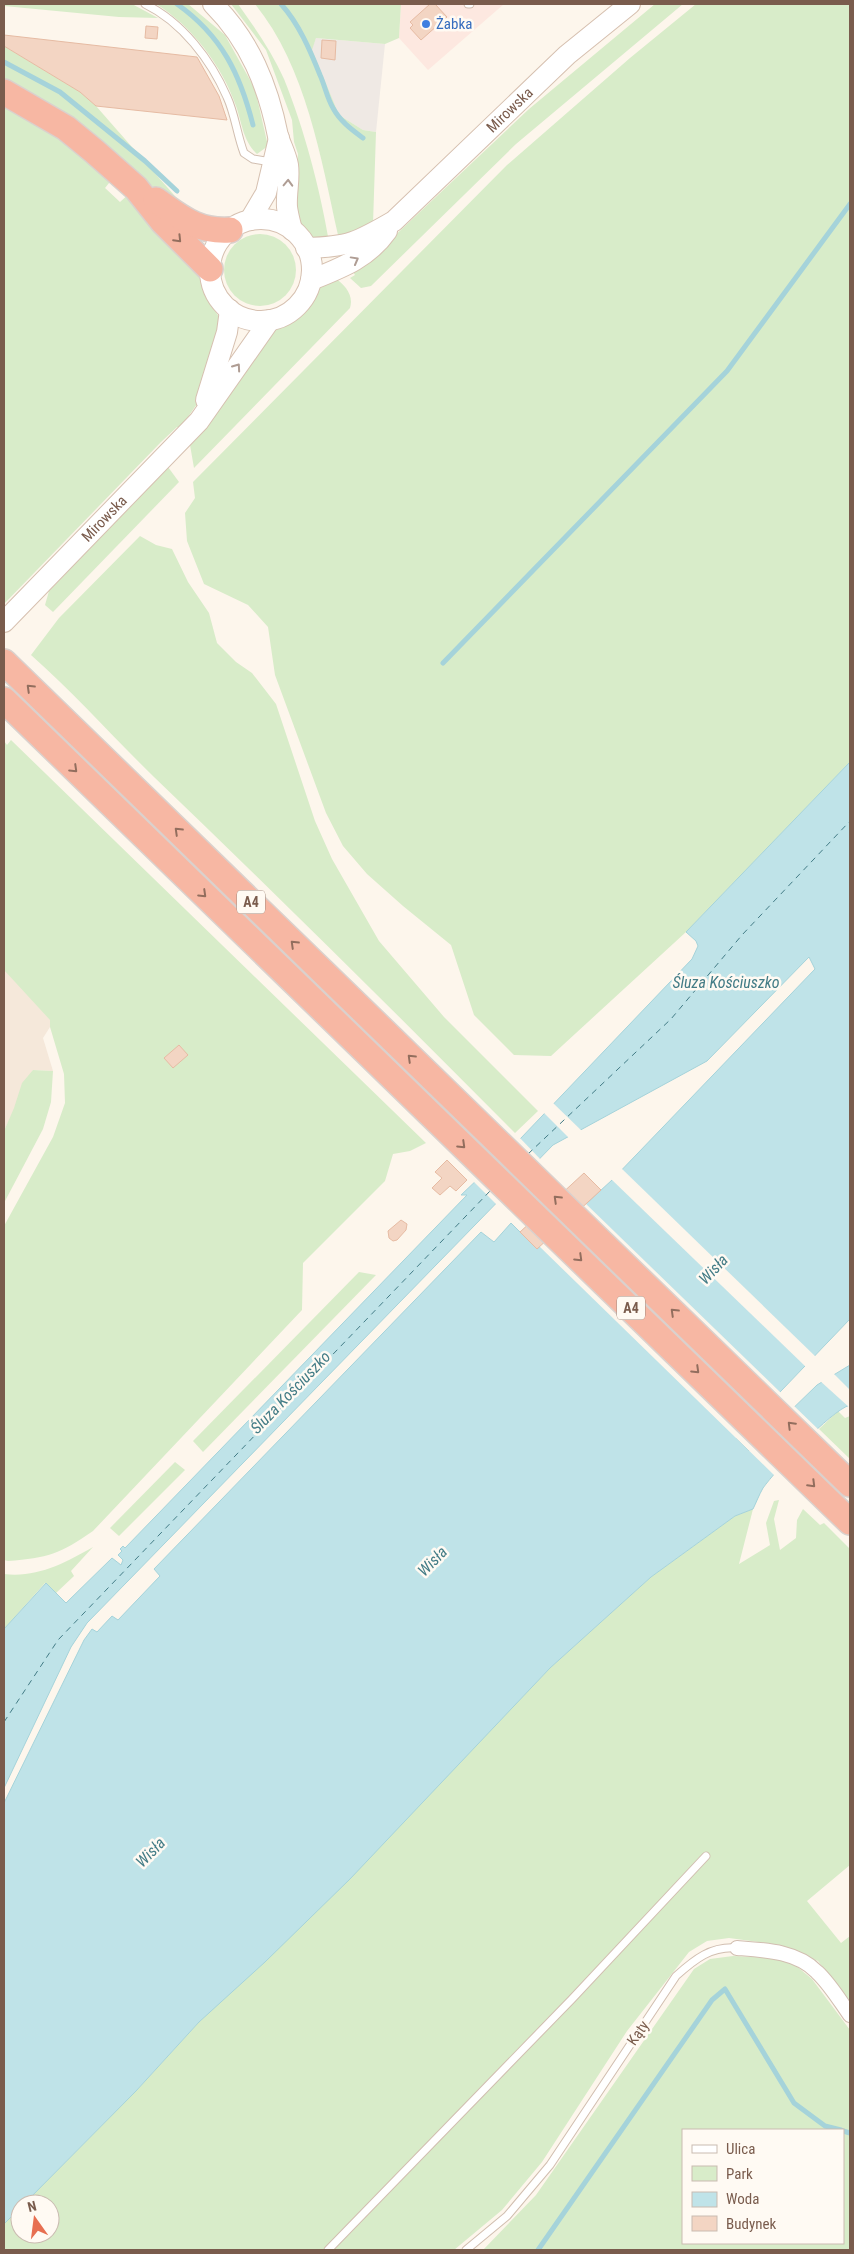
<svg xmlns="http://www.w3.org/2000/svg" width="854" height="2254" font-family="'Roboto Condensed',sans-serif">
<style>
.residential{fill:#f5e8da}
.commercial{fill:#fde8e0}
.industrial{fill:#efe9e4}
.green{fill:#d8ecc9;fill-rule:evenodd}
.water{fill:#bfe3e8;stroke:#a5d3da}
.pier{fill:#fdf6ec}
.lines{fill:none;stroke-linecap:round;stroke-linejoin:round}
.stream{stroke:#a5d3da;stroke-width:5}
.ferry{stroke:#437c86;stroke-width:1;stroke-dasharray:6 5;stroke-linecap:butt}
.building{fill:#f3d5c3;stroke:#e6bba3}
.service-casing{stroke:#d1beb0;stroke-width:9}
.minor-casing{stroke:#d1beb0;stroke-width:16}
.secondary-casing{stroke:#d6c0b0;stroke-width:22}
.motorway-casing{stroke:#dad1cd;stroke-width:28}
.service{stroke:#fff;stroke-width:7}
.minor{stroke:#fff;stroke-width:14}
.secondary{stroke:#fff;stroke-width:20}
.motorway{stroke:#f7b7a3;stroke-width:25}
.oneway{stroke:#af9d94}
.oneway2{stroke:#936e5e}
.shop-dot{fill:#3f7fe0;stroke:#fffaf3;stroke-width:2}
.labels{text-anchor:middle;stroke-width:5;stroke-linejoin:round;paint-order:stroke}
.shield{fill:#fffaf3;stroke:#a28b7f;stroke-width:1}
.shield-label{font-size:14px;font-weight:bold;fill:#7a5c4d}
.shop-label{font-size:15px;fill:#366cbe;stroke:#fffaf3;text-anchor:start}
.street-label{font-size:15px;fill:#7a5c4d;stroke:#fffaf3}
.water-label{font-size:16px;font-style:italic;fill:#437c86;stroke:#fffaf3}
</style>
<rect width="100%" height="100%" fill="#fdf6ec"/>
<path class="residential" d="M4 916 50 995V1027L43 1038 53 1071 33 1070 4 1131Z"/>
<path class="commercial" d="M401 4H504L428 70 399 38Z"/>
<path class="industrial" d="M316 38 385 44 376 132 363 130 339 115 311 51Z"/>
<g class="green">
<path d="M4 4H132L158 18 119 17 4 6Z"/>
<path d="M156 4H188L225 35 255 89 268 146 257 154C243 141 242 123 236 106 222 66 192 26 156 4Z"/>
<path d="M231 4H238C255 28 272 52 284 79 304 128 320 189 329 242L312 238 300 225 294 192 298 154 294 142 292 120 266 50Z"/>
<path d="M255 4H401L399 38 385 44 316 38 312 50 339 115 363 130 376 132 373 224 360 233 338 235C321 158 306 67 255 4Z"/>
<path d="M655 4H683L516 144 371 286 361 288 350 278 355 275 353 272 369 260 529 109Z"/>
<path d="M696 4H850V762L686 932 551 1056 514 1055 474 1015 451 945 403 906 367 874 343 846 326 813 275 675 268 627 248 605 204 584 187 541 185 513 195 498 193 482 507 165 630 58Z"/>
<path d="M4 46 80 92 96 106 188 211 4 82Z"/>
<path d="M4 101 37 119 113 178 105 188 120 202 130 193 198 269 206 297 219 317 222 331 199 401 181 427H177L161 442 4 604Z"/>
<circle cx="260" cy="270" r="36"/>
<path d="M335 278C345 285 354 295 350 308L194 468 190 445 209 421 273 328C282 325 291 321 298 315 314 301 313 288 335 278Z"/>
<path d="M168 467 179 482 53 612 45 605 49 591Z"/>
<path d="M140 536 156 545 172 549 188 582 209 613 217 643 236 662 252 673 276 704 315 821 332 859 379 941 444 1017 538 1111 515 1133C396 1013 276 894 154 777 113 737 74 693 31 655L59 618Z"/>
<path d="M11 740 426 1143 410 1151 393 1154 385 1181 303 1263 302 1310 93 1531C60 1554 48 1558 8 1561L4 1560V1226L53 1137 65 1103 64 1074 50 1027V1020L4 970V741L7 745Z"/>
<path d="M33 1070 53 1071 51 1102 43 1129 4 1203V1131L14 1108 22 1083Z"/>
<path d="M359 1272 376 1275 203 1452 193 1441Z"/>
<path d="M838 1411 845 1418 850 1416V1459L819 1429Z"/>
<path d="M175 1462 185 1470 119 1536 110 1528Z"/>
<path d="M779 1500 774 1519 780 1550 796 1538 797 1520 803 1509 820 1525 824 1523 850 1549V1865L807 1901 841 1943 850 1936V2003L818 1961 780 1945 729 1938 707 1941 689 1952 627 2031 542 2162 502 2210 454 2250H4V2224L20 2208V2234H50V2204H24L136 2091 199 2022 453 1769 550 1668 651 1577 735 1516 753 1509 739 1564 770 1545 766 1523 774 1501Z"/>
<path d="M93 1547 71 1571 74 1576 56 1593 45 1583 4 1629V1574C37 1578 65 1563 93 1547Z"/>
<path d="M733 1956 777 1958 794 1964 812 1979 850 2030V2250H483L536 2195 694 1969 710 1959ZM683 2130H843V2243H683Z"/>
</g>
<path class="water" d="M850 762V1319L736 1438 749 1451 817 1385 850 1365V1405C830 1411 776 1470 763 1488 759 1495 756 1503 753 1509L735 1516 651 1577 550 1668 350 1879 265 1962 199 2022 136 2091 24 2204H20V2208L4 2224V1803L84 1640 92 1629 97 1632 112 1616 118 1620 160 1576 154 1569 481 1232 494 1242 511 1223 537 1249 612 1180 815 969 809 957 707 1061 553 1145 87 1623 71 1647 4 1788V1629L46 1583 66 1603 112 1558 121 1565 123 1560 118 1555 122 1551 120 1549 123 1546 125 1548 467 1195H461L521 1138 692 959 698 946 696 941 686 932Z"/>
<g class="pier">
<path d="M552 1102 583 1132 570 1139 543 1112Z"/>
<path d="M519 1137 542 1161 498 1206 473 1181Z"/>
<path d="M620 1167 816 1357 806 1367 610 1178Z"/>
<path d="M584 1202 781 1393 739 1438 749 1448 792 1404 820 1431 776 1477 538 1245Z"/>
<path d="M832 1372 850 1390V1408L819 1380Z"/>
</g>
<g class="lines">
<g class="stream">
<path d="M177 4C222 36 240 74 253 125"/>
<path d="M281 4C299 24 310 50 320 75 325 86 327 98 333 108 340 121 351 129 363 138"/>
<path d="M4 62 60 92 145 161 177 191"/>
<path d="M443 663 727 371 850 204"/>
<path d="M843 2131 850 2133"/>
<path d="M538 2250 712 2000 725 1989 794 2103 825 2126 841 2130"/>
</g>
<g class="ferry">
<path d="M528 1154 671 1019 742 935 850 821"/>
<path d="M4 1722 58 1640 491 1190"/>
</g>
</g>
<g class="building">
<path d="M430 4H435L447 17 421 40 410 28 413 25 410 22Z"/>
<path d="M146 26 158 27 157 39 145 38Z"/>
<path d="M4 35 197 57 219 96 227 120 96 106 80 92 4 46Z"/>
<path d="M322 40 336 41 335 60 321 58Z"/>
<path d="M179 1045 188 1055 173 1068 164 1058Z"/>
<path d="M447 1160 467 1180 456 1191 450 1186 440 1195 432 1188 442 1178 435 1172Z"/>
<path d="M584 1173 601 1190 537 1249 520 1232Z"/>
<path d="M401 1220 407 1224 406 1230 397 1240 393 1241 389 1238 388 1231Z"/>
</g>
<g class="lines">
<defs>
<g id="service">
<path d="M145 4C182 22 211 60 227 97 235 114 237 135 244 153L253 159 271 162"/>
<path d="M468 4H470"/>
<path d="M328 2250 572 1999 706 1856"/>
<path d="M466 2250 507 2216 550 2165 676 1976C695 1959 711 1946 737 1948"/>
</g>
<path id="minor" d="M737 1948C764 1950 797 1951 817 1972 830 1984 840 2001 850 2015"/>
<g id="secondary">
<path d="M213 4C250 41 268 86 278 136 281 146 286 154 288 165 290 179 286 193 287 207 288 215 290 222 292 230"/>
<circle cx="261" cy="270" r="51"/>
<path d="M250 220 266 193 279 138"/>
<path id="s1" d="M306 248C349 247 358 242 394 221L567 55 630 4"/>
<path d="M311 280C341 268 368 258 387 231"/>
<path d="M206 400 227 332 230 310"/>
<path id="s2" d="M4 622 199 421 270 320"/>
</g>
<g id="motorway">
<path d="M4 92 66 128 94 151 136 188 163 222 210 269"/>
<path d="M156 200C182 218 197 232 230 230"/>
<path d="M4 662 850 1484"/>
<path d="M4 700 850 1522"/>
</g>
</defs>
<use href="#service" class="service-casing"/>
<use href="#minor" class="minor-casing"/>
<use href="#secondary" class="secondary-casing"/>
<use href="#motorway" class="motorway-casing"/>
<use href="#service" class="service"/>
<use href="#minor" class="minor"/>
<use href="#secondary" class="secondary"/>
<use href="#motorway" class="motorway"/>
</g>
<defs><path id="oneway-chevron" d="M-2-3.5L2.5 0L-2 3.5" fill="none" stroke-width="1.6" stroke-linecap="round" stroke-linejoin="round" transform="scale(1.25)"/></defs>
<g class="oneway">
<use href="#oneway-chevron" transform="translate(288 183) rotate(-88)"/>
<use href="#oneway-chevron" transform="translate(355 260) rotate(-29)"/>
<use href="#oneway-chevron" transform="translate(237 367) rotate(-55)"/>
</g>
<g class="oneway2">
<use href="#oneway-chevron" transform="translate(178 239) rotate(46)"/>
<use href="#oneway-chevron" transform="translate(30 688) rotate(-136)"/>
<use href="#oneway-chevron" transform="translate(74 769) rotate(44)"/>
<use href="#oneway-chevron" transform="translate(178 831) rotate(-136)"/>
<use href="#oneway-chevron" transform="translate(203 894) rotate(44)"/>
<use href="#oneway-chevron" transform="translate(294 944) rotate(-136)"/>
<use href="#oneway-chevron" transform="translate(411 1058) rotate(-136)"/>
<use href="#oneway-chevron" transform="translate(462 1145) rotate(44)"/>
<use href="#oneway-chevron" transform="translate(557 1199) rotate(-136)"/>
<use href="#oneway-chevron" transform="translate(579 1258) rotate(44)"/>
<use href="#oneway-chevron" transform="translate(674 1312) rotate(-136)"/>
<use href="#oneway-chevron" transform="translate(696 1370) rotate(44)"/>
<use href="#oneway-chevron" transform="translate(791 1425) rotate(-135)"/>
<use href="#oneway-chevron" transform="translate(812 1484) rotate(45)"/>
</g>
<circle class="shop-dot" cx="426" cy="24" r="5"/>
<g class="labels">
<g class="shield">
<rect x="237" y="890.5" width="28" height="23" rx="4"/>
<rect x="617" y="1296.5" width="28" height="23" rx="4"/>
</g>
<g class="shield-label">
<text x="251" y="907">A4</text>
<text x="631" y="1313">A4</text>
</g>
<g class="shop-label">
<text x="436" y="29">Żabka</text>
</g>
<g class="street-label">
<text dy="5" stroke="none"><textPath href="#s1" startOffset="254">Mirowska</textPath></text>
<text dy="5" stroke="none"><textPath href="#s2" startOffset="144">Mirowska</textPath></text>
<text transform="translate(638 2033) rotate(-56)" y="5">Kąty</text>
</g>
<g class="water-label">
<text x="726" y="988">Śluza Kościuszko</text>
<text transform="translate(713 1269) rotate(-47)" y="6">Wisła</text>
<text transform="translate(290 1392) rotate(-46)" y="6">Śluza Kościuszko</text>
<text transform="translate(432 1561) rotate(-46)" y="6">Wisła</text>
<text transform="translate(150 1852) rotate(-46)" y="6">Wisła</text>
</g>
</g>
<rect width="854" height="2254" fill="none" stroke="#7a5c4d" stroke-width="10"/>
<rect x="682" y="2129" width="162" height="115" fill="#fffaf3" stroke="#cabbb1"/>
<rect x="692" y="2145" width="25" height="8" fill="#ffffff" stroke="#cabbb1"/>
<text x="726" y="2154" font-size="15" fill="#7a5c4d">Ulica</text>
<rect x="692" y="2166" width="25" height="15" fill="#d8ecc9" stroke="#cabbb1"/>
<text x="726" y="2179" font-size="15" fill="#7a5c4d">Park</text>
<rect x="692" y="2192" width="25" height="15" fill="#bfe3e8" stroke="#cabbb1"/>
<text x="726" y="2204" font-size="15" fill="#7a5c4d">Woda</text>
<rect x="692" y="2216" width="25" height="15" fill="#f3d5c3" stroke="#cabbb1"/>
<text x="726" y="2229" font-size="15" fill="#7a5c4d">Budynek</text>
<g transform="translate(35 2219) rotate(346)"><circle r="24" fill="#fffaf3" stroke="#cabbb1"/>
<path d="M0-4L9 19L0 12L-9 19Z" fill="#e76f51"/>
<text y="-8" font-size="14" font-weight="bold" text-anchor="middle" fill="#7a5c4d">N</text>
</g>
</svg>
